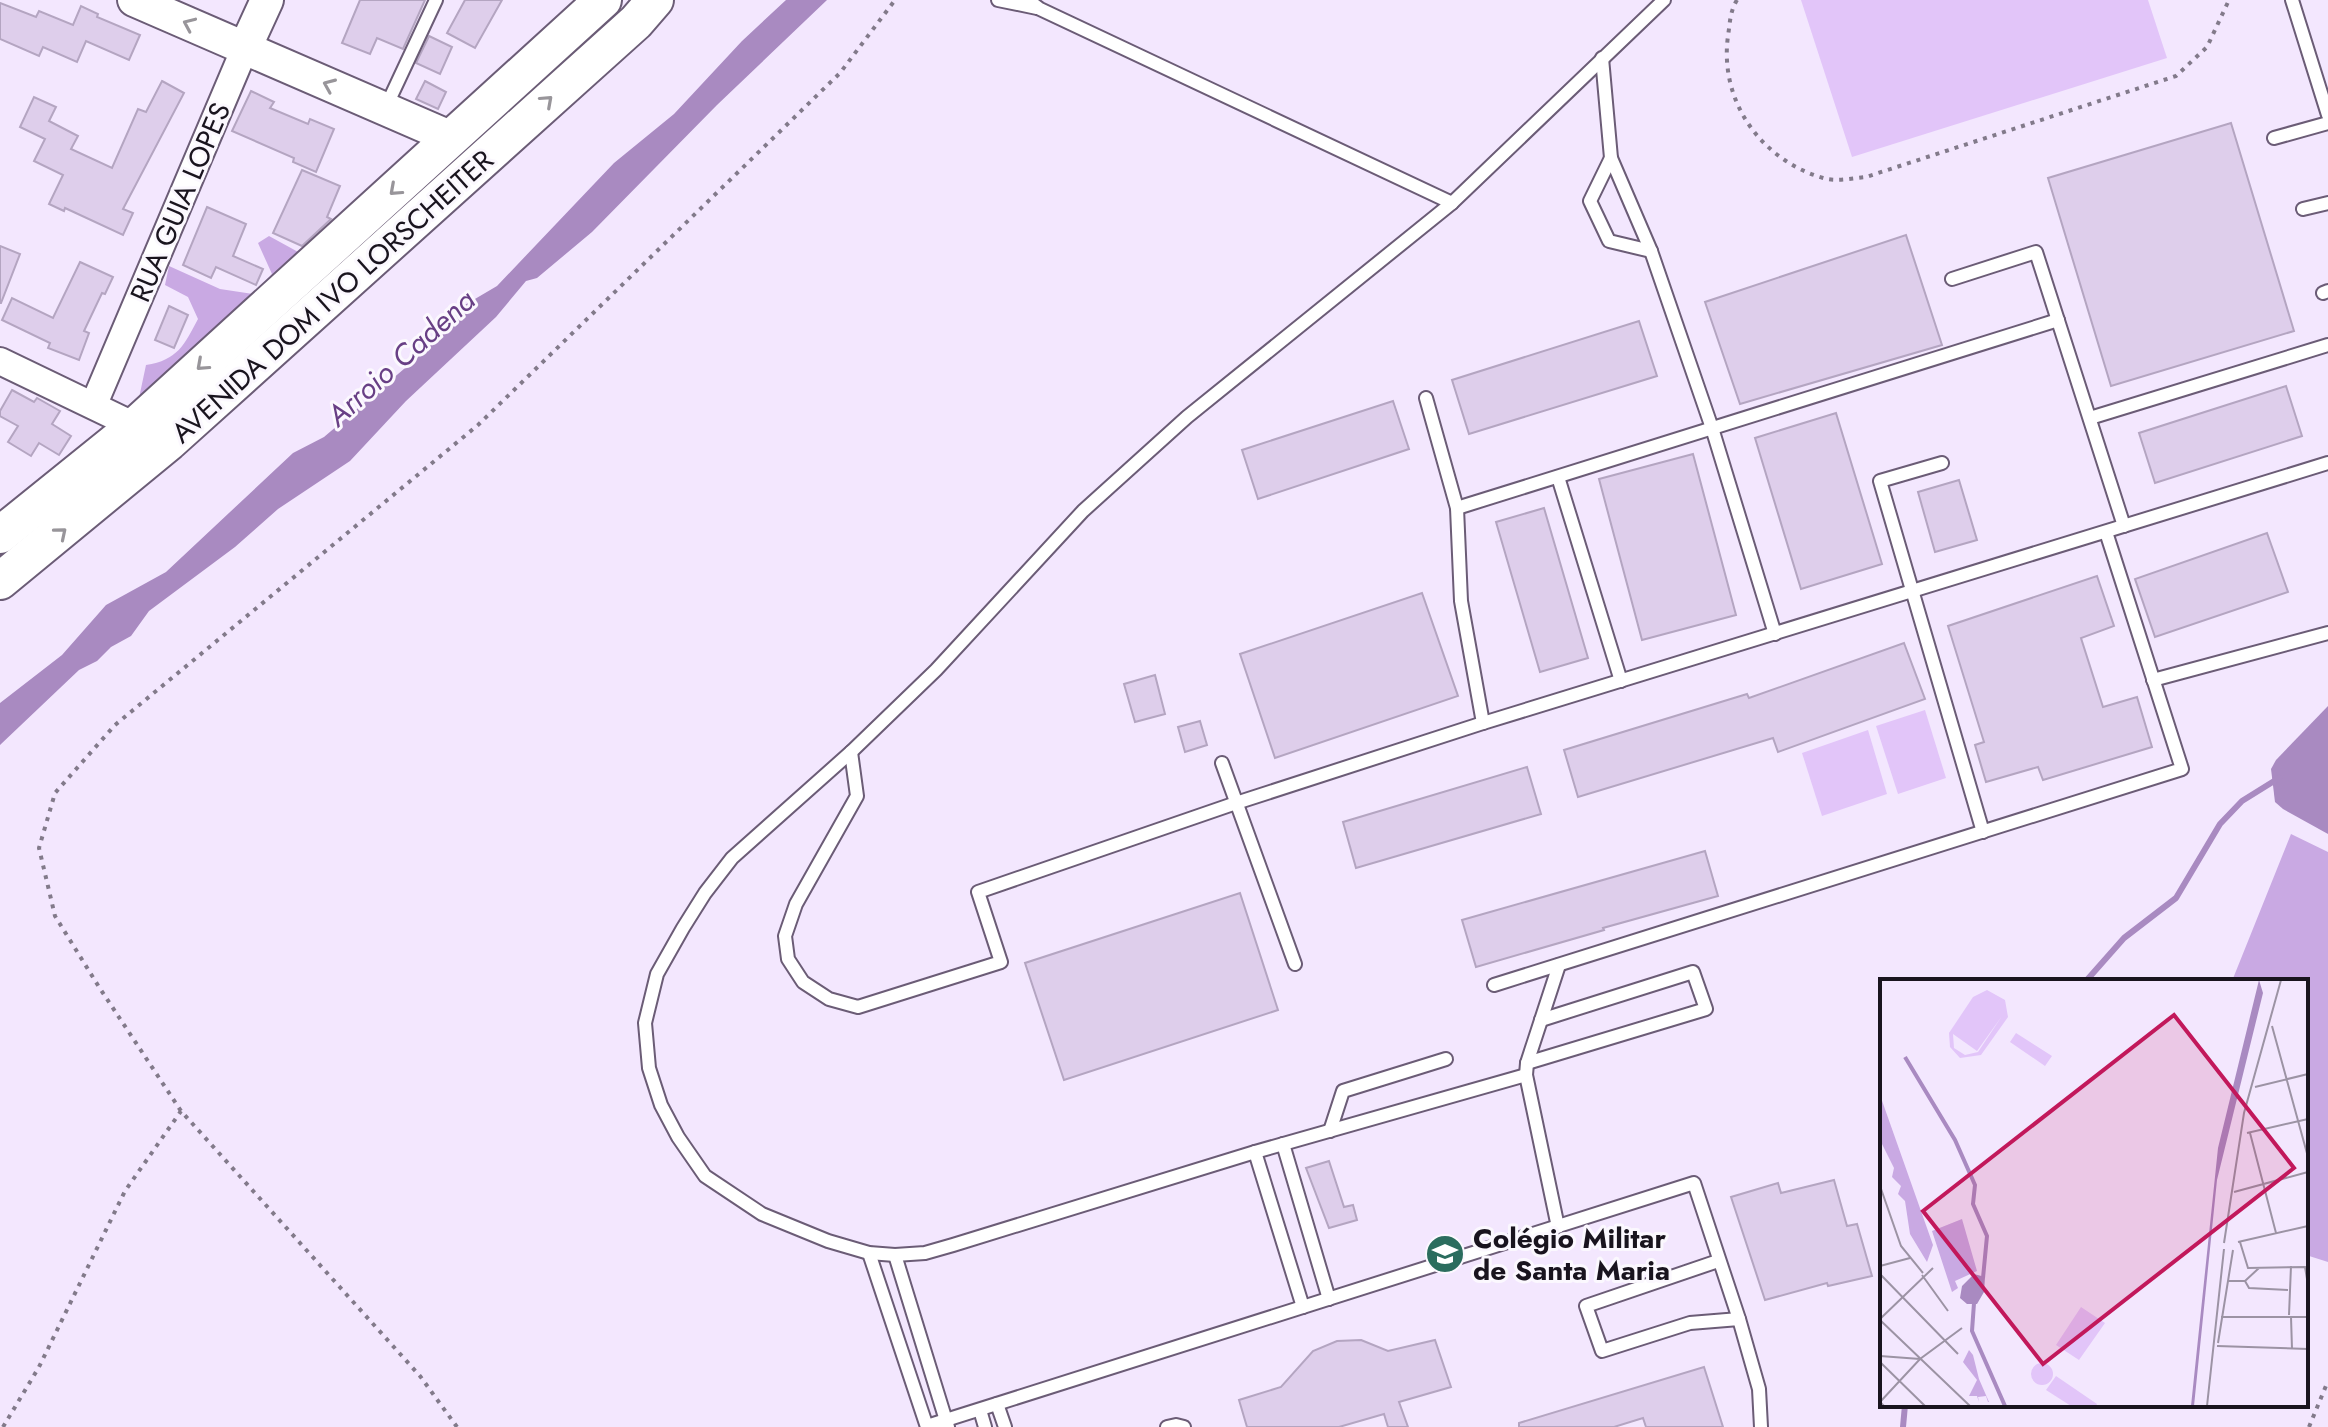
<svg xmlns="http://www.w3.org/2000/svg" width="2328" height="1427" font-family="Jost,sans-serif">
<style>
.green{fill:#e2c5f9}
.forest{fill:#c9a9e3}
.water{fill:#a98ac1}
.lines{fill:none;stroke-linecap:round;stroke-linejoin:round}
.stream{stroke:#a98ac1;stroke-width:6}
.building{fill:#deceeb;stroke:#b4a5c1;stroke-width:2}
.service-casing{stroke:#6b5c76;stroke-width:16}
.minor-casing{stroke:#6b5c76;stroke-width:30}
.tertiary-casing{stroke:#6b5c76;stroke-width:36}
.secondary-casing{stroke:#6b5c76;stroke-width:40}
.path{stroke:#827a8a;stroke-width:4;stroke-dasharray:4 6;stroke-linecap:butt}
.service{stroke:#fff;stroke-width:12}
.minor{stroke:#fff;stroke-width:26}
.tertiary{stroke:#fff;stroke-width:32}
.secondary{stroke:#fff;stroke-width:36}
.oneway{stroke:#98959a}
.labels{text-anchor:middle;stroke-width:6;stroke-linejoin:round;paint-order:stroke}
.street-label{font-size:28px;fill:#19141e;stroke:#fbf8fe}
.poi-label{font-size:28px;font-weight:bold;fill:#19141e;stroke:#fbf8fe;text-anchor:start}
.water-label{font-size:30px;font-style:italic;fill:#683f85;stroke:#fbf8fe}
.inset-river{fill:none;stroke:#a98ac1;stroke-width:4}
.inset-road{fill:none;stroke:#9c93a4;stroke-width:2}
.view{fill:#c2185b;fill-opacity:0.15;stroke:#c2185b;stroke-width:4}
.inset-edge{fill:none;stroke:#19141e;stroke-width:4}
</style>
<rect width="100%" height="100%" fill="#f3e7fe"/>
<g class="green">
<path d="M1801 0H2148L2167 58 1852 157Z"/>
<path d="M1925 710 1946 778 1898 794 1876 726Z"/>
<path d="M1868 730 1887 794 1822 816 1802 753Z"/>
</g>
<g class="forest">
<path d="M269 236 300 253 139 398 146 365C178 360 184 345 198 319L188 297 165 285 169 266 220 289 253 294 272 274 258 243Z"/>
<path d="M2291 834 2328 852V1262L2306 1255V981H2232Z"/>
</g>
<g class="water">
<path d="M786 0H827L717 105 592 232 537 278 526 281 496 317 406 401 350 461 278 509 235 547 149 611 131 636 111 647 97 661 79 670 0 745V703L62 655 106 605 166 572 293 453 324 437 418 357 463 306 497 286 614 163 674 114 742 41Z"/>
<path d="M2328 706V834L2283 809 2275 802 2271 769 2276 760Z"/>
</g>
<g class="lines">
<g class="stream">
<path d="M2086 981 2124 938 2176 898 2220 824 2242 801 2279 778"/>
<path d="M1903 1427 1905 1405"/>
</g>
</g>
<g class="building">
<path d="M360 0H425L403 49 377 38 370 54 342 43Z"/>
<path d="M465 0H502L475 48 447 33Z"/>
<path d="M0 3 36 17 39 11 73 25 81 6 98 14 97 17 140 35 129 60 86 41 77 62 43 47 39 56 0 39Z"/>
<path d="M429 36 452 47 440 74 416 63Z"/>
<path d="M162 81 184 93 123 209 133 213 123 235 65 208 64 211 49 204 63 175 34 161 45 139 20 127 34 97 56 107 49 121 78 136 71 149 112 168 138 109 146 112Z"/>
<path d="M425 81 446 92 438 109 416 99Z"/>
<path d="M251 91 274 102 270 108 308 124 310 119 334 129 316 172 293 162 294 158 232 131Z"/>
<path d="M2231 123 2294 331 2111 386 2048 178Z"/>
<path d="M302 170 340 186 327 217 331 219 302 246 273 233Z"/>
<path d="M207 207 246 224 233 256 263 269 256 285 216 267 211 278 183 265Z"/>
<path d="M1906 235 1942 345 1740 404 1705 302Z"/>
<path d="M0 246 20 254 1 303H0Z"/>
<path d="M80 262 113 277 105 294 102 293 84 331 89 333 79 360 48 348 50 343 2 320 12 298 53 318Z"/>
<path d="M169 306 188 315 174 348 155 340Z"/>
<path d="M1639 321 1657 376 1469 434 1452 380Z"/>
<path d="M2286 386 2302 436 2155 483 2139 433Z"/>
<path d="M12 390 34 402 37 398 60 411 52 424 71 436 59 455 39 443 31 456 8 442 18 426 0 416V411Z"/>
<path d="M1393 401 1409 449 1258 499 1242 450Z"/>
<path d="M1836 413 1882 564 1801 589 1755 438Z"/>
<path d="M1693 454 1736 615 1642 640 1599 479Z"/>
<path d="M1959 480 1977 540 1935 552 1918 492Z"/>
<path d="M1544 508 1588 658 1540 672 1496 522Z"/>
<path d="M2267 533 2288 592 2155 637 2135 579Z"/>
<path d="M2097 576 2114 626 2081 638 2103 707 2137 697 2152 747 2043 780 2038 767 1986 782 1975 745 1984 742 1948 626Z"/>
<path d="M1422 593 1458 696 1275 758 1240 654Z"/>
<path d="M1904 643 1925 699 1778 752 1773 738 1578 797 1564 750 1747 694 1749 698Z"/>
<path d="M1155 675 1165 714 1135 722 1124 684Z"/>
<path d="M1200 721 1207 745 1185 752 1178 727Z"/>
<path d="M1527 767 1541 814 1356 868 1343 822Z"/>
<path d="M1705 851 1718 896 1603 928 1604 930 1476 967 1462 920Z"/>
<path d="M1240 893 1278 1010 1064 1080 1025 963Z"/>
<path d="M1329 1161 1344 1207 1353 1205 1357 1220 1329 1228 1306 1168Z"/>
<path d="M1834 1180 1847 1226 1857 1224 1872 1276 1828 1286 1827 1283 1765 1300 1731 1197 1778 1183 1781 1193Z"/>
<path d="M1361 1340 1388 1351 1435 1340 1451 1387 1399 1402 1408 1427H1388L1384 1414 1339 1427H1247L1239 1400 1281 1387 1313 1351 1337 1341Z"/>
<path d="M1704 1367 1723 1427H1646L1643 1418 1614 1427H1519V1423Z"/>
</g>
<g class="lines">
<defs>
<g id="service">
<path d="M998 0 1037 8"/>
<path d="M1028 0 1040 9 1452 203"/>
<path d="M2292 0 2328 115"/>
<path d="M1602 58 1611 158 1651 251 1712 428 1775 634"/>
<path d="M385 109 436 0"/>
<path d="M2274 138 2328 123"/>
<path d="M1611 158 1590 201 1609 241 1651 251"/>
<path d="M2303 209 2328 203"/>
<path d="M1952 279 2036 252 2124 526"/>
<path d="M2323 293 2328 291"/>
<path d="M1426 398 1457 508 1461 601 1483 723"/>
<path d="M2090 418 2328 345"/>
<path d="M1942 463 1880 481 1983 832"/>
<path d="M1558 477 1621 681"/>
<path d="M1457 508 2058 320"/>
<path d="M2153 680 2328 633"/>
<path d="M851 752 857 796 796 904 785 936 788 959 803 982 829 999 858 1007 1001 962 978 892 1236 803 1483 723 2328 463"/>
<path d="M1222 763 1295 964"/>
<path d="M1494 985 2182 769 2106 532"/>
<path d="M1527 1063 1706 1009 1693 972 1541 1020"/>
<path d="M1526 1075 1255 1152 953 1245 925 1253 895 1255 869 1253 828 1241 762 1214 705 1176 678 1137 661 1105 649 1068 645 1023 657 974 683 928 705 893 732 858 851 752 936 670 1083 511 1187 417 1452 203 1664 0"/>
<path d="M1330 1131 1343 1091 1446 1059"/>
<path d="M1283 1144 1329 1299"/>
<path d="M1255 1152 1303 1307"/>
<path d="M1558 1227 1526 1075 1527 1063 1559 965"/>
<path d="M869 1253 927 1427"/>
<path d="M895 1255 948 1427"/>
<path d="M1718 1261 1586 1306 1602 1351 1690 1323 1739 1319"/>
<path d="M997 1404 1005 1427"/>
<path d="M980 1410 985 1427"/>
<path d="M927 1426 1694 1183 1739 1319 1759 1389 1761 1427"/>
<path d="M1167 1427 1176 1425 1184 1427"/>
</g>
<g id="minor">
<path d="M0 361 135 426"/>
<path d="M94 404 245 48"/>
</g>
<g id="tertiary">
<path d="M134 0 452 138"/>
<path d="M245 48 267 0"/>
</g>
<g id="secondary">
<path d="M0 535 135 426 603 0"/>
<path d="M0 581 169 442 636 22 655 0"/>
</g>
</defs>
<use href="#service" class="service-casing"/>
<use href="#minor" class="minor-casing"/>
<use href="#tertiary" class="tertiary-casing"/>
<use href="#secondary" class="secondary-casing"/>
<g class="path">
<path d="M1737 0C1730 11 1730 23 1728 36 1719 101 1761 160 1823 178 1836 182 1853 178 1866 177L2176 76 2207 47 2229 0"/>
<path d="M3 1427 39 1367 125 1191 181 1111"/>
<path d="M457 1427 420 1376 181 1111 99 987 55 916 39 848 55 793 115 725 478 425 840 73 895 0"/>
<path d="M2309 1427 2328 1381"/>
</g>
<use href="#service" class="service"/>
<use href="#minor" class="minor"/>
<use href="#tertiary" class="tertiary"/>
<use href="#secondary" class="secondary"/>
</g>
<defs><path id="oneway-chevron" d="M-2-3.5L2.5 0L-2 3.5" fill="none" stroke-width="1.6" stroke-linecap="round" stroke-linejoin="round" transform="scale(2)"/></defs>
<g class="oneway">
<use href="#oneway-chevron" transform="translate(189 24) rotate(-156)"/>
<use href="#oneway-chevron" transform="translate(329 85) rotate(-157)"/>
<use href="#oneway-chevron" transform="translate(547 101) rotate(-42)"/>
<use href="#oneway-chevron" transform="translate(395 190) rotate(138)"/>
<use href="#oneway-chevron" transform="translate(202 365) rotate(138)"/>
<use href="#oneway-chevron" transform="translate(61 533) rotate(-40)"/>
</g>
<defs>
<symbol id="school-disc" viewBox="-11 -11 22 22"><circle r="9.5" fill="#2b6d5e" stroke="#fbf8fe"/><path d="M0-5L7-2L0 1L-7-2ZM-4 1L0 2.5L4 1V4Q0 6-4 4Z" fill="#fff"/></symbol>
</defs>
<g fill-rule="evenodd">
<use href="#school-disc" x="1423" y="1232" width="44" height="44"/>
</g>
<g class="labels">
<g class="street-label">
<text transform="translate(180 202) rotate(-67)" y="10">RUA GUIA LOPES</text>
<text transform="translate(332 296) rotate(-42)" y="10">AVENIDA DOM IVO LORSCHEITER</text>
</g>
<g class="poi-label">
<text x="1473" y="1248">Colégio Militar<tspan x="1473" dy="32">de Santa Maria</tspan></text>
</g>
<g class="water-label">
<text transform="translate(401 358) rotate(-42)" y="10">Arroio Cadena</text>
</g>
</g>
<g transform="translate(1880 979)">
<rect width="428" height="428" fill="#f3e7fe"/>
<path d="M107 11 125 21 128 38 101 76 80 79 70 68 69 54 93 18ZM122 37 98 73 85 76 74 69 73 55 97 72ZM136 54 172 77 165 87 130 63ZM201 328 225 344 199 381 176 366ZM151 395a11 11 0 1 1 22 0a11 11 0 1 1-22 0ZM176 397 217 425 216 427H191L166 411Z" fill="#e2c5f9" fill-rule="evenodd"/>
<path d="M0 116 53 266 47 283 30 255 25 222 18 215 21 207 12 198 14 189 0 161ZM82 240 97 292 75 302 78 309 72 313 52 252ZM89 371 93 376 99 400 109 423H108L106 417 98 418 99 423 97 417H89L97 401 83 383Z" fill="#c9a9e3"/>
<path d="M379 1 383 14 337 201 314 427H311L338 169ZM94 295 105 298 104 313 97 325H87L80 319 82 307Z" fill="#a98ac1"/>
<path class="inset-river" d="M25 78 75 161 95 206 93 225 107 257 103 299M94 324 92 352 125 427"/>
<path class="inset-road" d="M392 47 428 178M375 108 428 95M367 154 428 140M370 154 396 254M0 207 21 267 43 294M354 213 428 193M358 263 428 247M360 263 368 289 425 288 427 300M344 264 364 134 401 1M0 287 30 279M0 295 78 375M42 296 68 332M348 302H365L379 289M365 302 369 309 408 311M409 336 411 287M341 338H428M411 338 412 370M0 340 53 289M0 341 90 427M338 364 353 271M337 367 428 370M0 377 40 380M0 383 45 427M4 427 0 423 40 380 82 349M327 427 344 270"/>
<path class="view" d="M294 36 414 189 163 385 43 232Z"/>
<rect width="428" height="428" class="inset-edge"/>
</g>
</svg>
